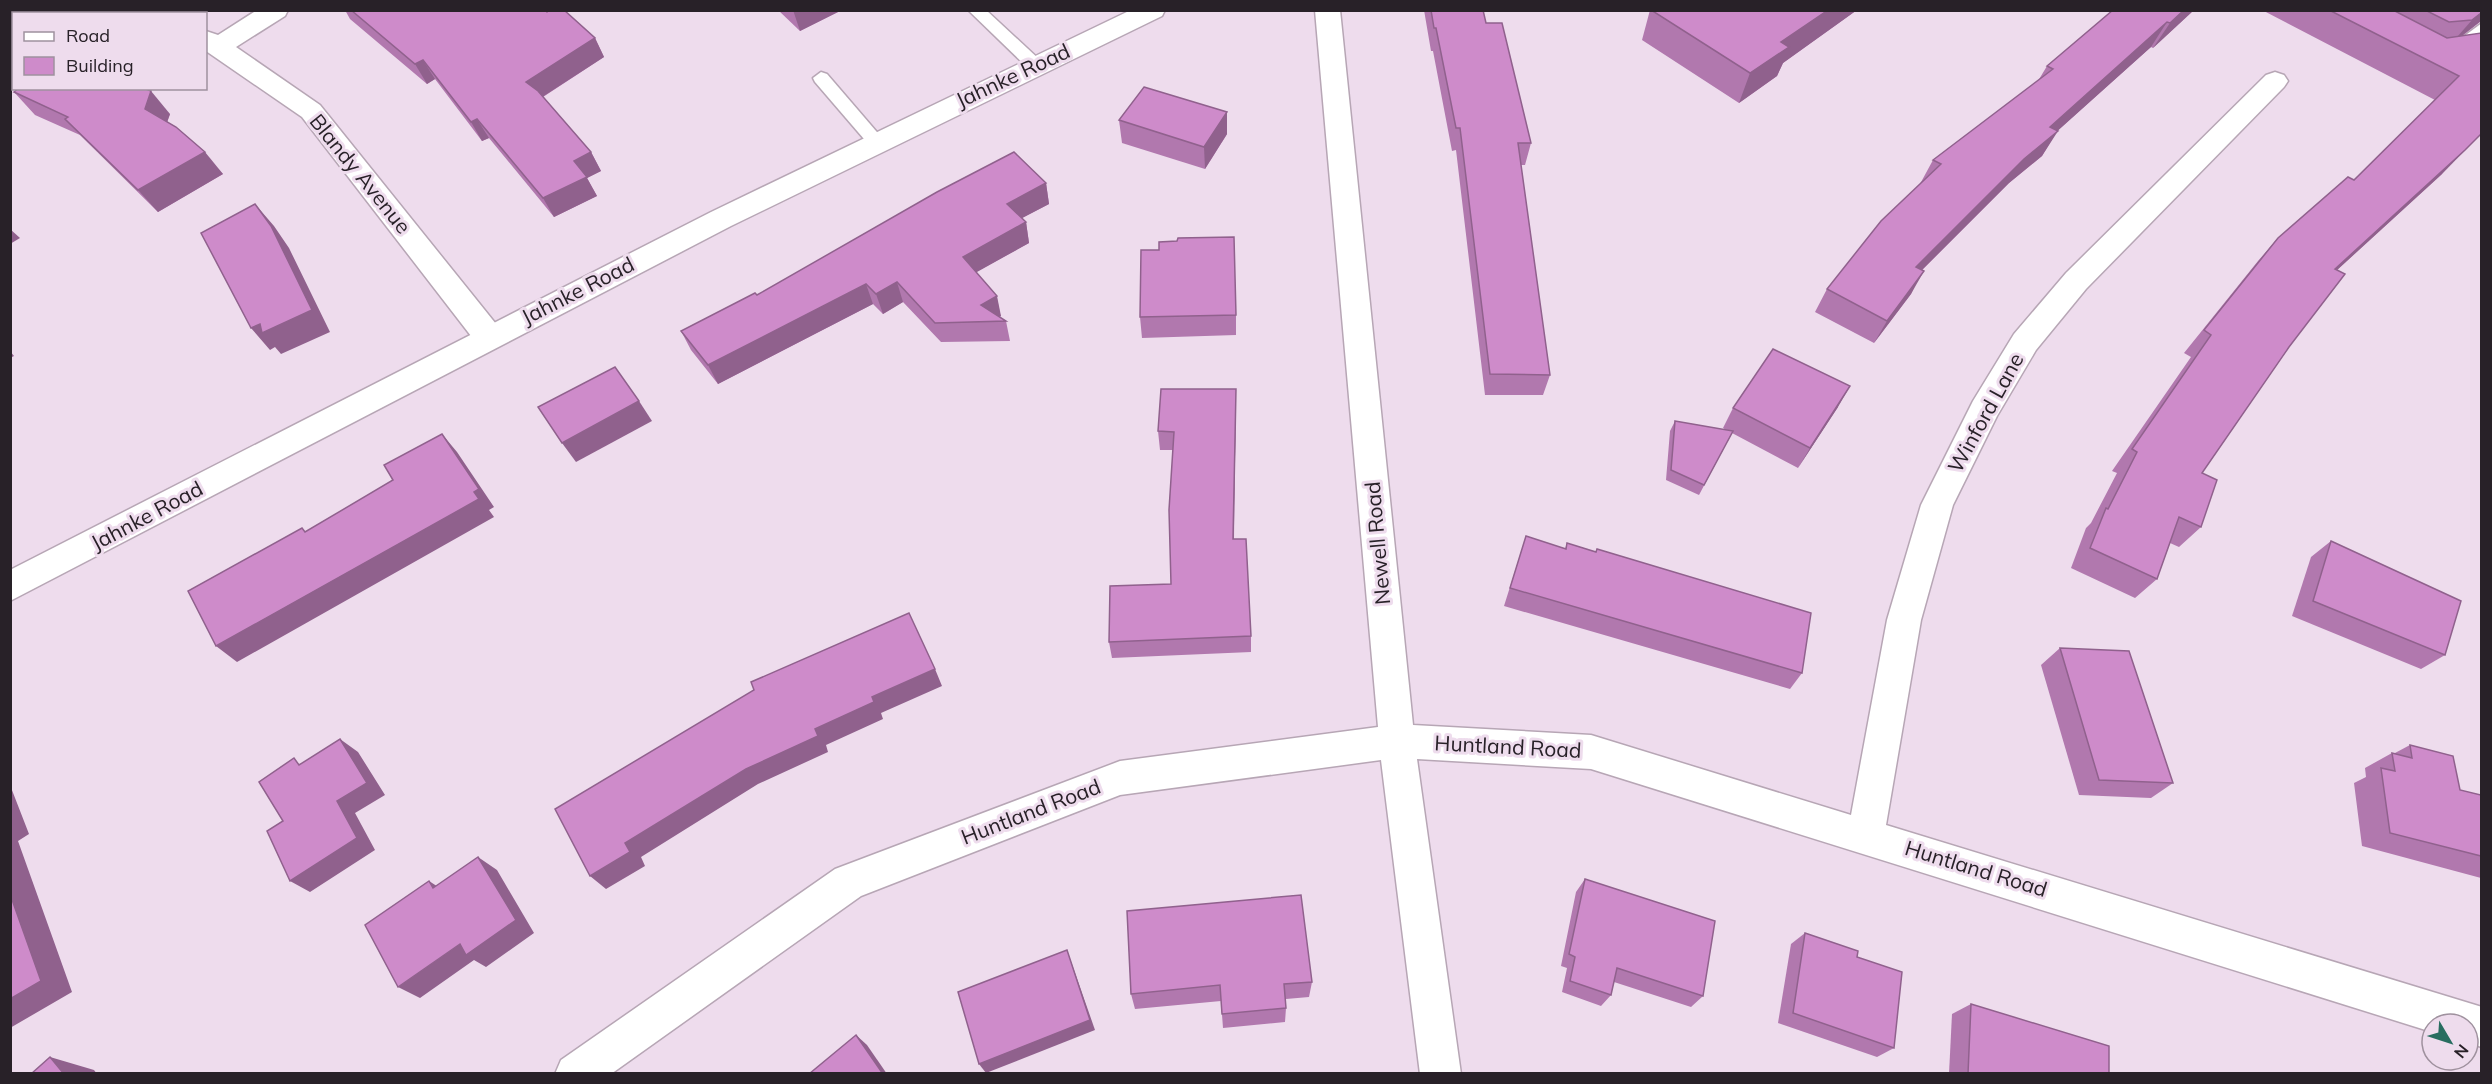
<svg xmlns="http://www.w3.org/2000/svg" width="2492" height="1084" font-family="Mulish,sans-serif">
<style>
.lines{fill:none;stroke-linecap:round;stroke-linejoin:round}
.service-casing{stroke:#b7a6b5;stroke-width:3}
.minor-casing{stroke:#b7a6b5;stroke-width:3}
.secondary-casing{stroke:#b7a6b5;stroke-width:3}
.service{fill:#fff;fill-rule:evenodd}
.minor{fill:#fff;fill-rule:evenodd}
.secondary{fill:#fff;fill-rule:evenodd}
.wall{fill:#b178ae}
.shaded-wall{fill:#90618d}
.building{fill:#ce8bca;stroke:#90618d;stroke-width:1.5}
.labels{text-anchor:middle;stroke-width:6;stroke-linejoin:round;paint-order:stroke}
.street-label{font-size:21px;fill:#282128;stroke:#eedced}
</style>
<rect width="100%" height="100%" fill="#eedced"/>
<g class="lines">
<defs>
<g id="service">
<path d="M968 10H986L1041 61 1043 65 1041 69H1029Z"/>
<path d="M2482 23V37L2460 56H2448L2446 52 2448 48Z"/>
<path d="M821 72 827 74 882 138 885 142 882 146H870L815 82 813 78Z"/>
</g>
<g id="minor">
<path d="M123 10H156L158 14H125Z"/>
<path d="M257 10H288L285 16 236 47 320 105 500 329 504 337 500 345 489 349 478 345 302 117 206 51V31L218 35Z"/>
<path d="M1315 10H1340L1413 725 1591 735 1851 815 1887 620 1921 505 1973 401 2014 334 2066 273 2266 75 2275 72 2284 75 2288 81 2284 87 2086 289 2036 350 1997 416 1953 505 1921 620 1886 825 2482 1007V1047L2468 1043V1024H2432V1032L1591 769 1417 759 1461 1074H1420L1381 760 1120 795 861 896 611 1074H555L561 1060 835 869 1120 761 1378 727Z"/>
</g>
<path id="secondary" d="M1131 10H1165L1162 16 731 226 10 601V570L711 212Z"/>
</defs>
<use href="#service" class="service-casing"/>
<use href="#minor" class="minor-casing"/>
<use href="#secondary" class="secondary-casing"/>
<use href="#service" class="service"/>
<use href="#minor" class="minor"/>
<use href="#secondary" class="secondary"/>
</g>
<g class="wall">
<path d="M345 10H545L595 38 604 57 543 97 591 152 601 171 587 178 597 196 554 217 489 138 482 141 435 79 427 84 350 19Z"/>
<path d="M778 10H842L800 31Z"/>
<path d="M1424 10H1483L1486 23 1531 143 1525 165H1521L1550 375 1543 395H1485L1456 150 1452 151 1433 51H1431Z"/>
<path d="M1650 10H1857L1783 63 1777 76 1739 103 1642 40Z"/>
<path d="M2113 10H2194L2153 48 2151 47 2057 131 2042 156 2009 183 1922 270 1911 294 1874 343 1815 312 1827 289 1920 184 1933 160 2038 81 2047 66Z"/>
<path d="M2262 10H2481V21L2462 36 2481 33 2442 174 2337 270 2289 347 2202 473 2201 527 2179 547 2170 543 2157 579 2135 598 2071 568 2086 528 2091 523 2117 473 2112 471 2191 357 2184 353 2258 261 2278 238 2354 180 2435 100Z"/>
<path d="M14 92 170 114 167 122 223 174 158 212 80 135 35 115Z"/>
<path d="M1119 120 1227 134 1205 169 1122 143Z"/>
<path d="M1046 183 1049 204 1022 218 1026 222 1029 243 976 272 1001 316 999 317 1006 321 1010 341 941 342 903 302 883 314 873 304 718 384 691 350 681 331 757 295Z"/>
<path d="M1159 250 1236 315V335L1142 338 1140 317Z"/>
<path d="M1236 389 1234 539 1251 636V652L1112 658 1109 642 1171 584 1173 450H1160L1158 431Z"/>
<path d="M1838 407 1798 468 1732 433 1699 495 1666 480 1670 431 1675 421 1726 430 1723 428 1733 408Z"/>
<path d="M1526 536 1565 549 1567 543 1596 552 1597 549 1802 673 1790 689 1504 606Z"/>
<path d="M2331 541 2445 655 2421 669 2292 616 2311 557Z"/>
<path d="M2060 648 2173 783 2151 798 2079 795 2041 665Z"/>
<path d="M2410 745 2460 790 2481 795V878L2362 846 2354 783 2366 777 2365 768 2392 753H2395Z"/>
<path d="M1585 879 1703 996 1691 1007 1614 982 1611 995 1601 1006 1562 992 1567 968 1561 966 1576 892Z"/>
<path d="M1127 911 1312 982 1309 997 1286 999V1008L1285 1022 1223 1028 1221 1001 1135 1009 1131 994Z"/>
<path d="M1805 933 1894 1048 1877 1057 1778 1023 1791 944Z"/>
<path d="M1971 1004 2109 1074H1949L1952 1014Z"/>
</g>
<g class="shaded-wall">
<path d="M793 10H842L800 31Z"/>
<path d="M1828 10H1857L1783 63 1777 76 1739 103 1750 73 1781 42Z"/>
<path d="M2184 10H2194L2153 48 2170 23Z"/>
<path d="M2481 13V21L2450 45 2472 20Z"/>
<path d="M2167 22 2151 47 2053 135 2058 131 2042 156 2009 183 1902 290 1916 267 2050 127Z"/>
<path d="M595 38 604 57 536 101 526 82Z"/>
<path d="M423 60 435 79 427 84 415 64Z"/>
<path d="M151 91 170 114 164 131 145 109Z"/>
<path d="M1227 112V134L1205 169 1204 147Z"/>
<path d="M477 119 489 138 482 141 471 122Z"/>
<path d="M2481 134 2442 174 2313 292 2335 269Z"/>
<path d="M205 152 223 174 158 212 138 190Z"/>
<path d="M591 152 601 171 587 178 597 196 554 217 543 198 574 161Z"/>
<path d="M1046 183 1049 204 1011 224 1007 204Z"/>
<path d="M255 204 274 226 289 248 330 332 281 354 275 347 270 350 251 328 260 324Z"/>
<path d="M1026 222 1029 243 968 277 963 257Z"/>
<path d="M10 229 20 238 10 244Z"/>
<path d="M1924 271 1911 294 1874 343 1887 321Z"/>
<path d="M897 282 903 302 883 314 876 294Z"/>
<path d="M866 284 873 304 718 384 708 365Z"/>
<path d="M997 296 1001 316 991 321 981 305Z"/>
<path d="M10 351 14 356 10 358Z"/>
<path d="M1850 386 1838 407 1798 468 1810 448Z"/>
<path d="M1236 389V408L1233 556V539Z"/>
<path d="M639 401 652 421 576 462 562 443Z"/>
<path d="M442 434 457 452 494 507 489 510 494 517 237 662 216 646 474 492Z"/>
<path d="M935 669 942 686 881 713 883 719 826 745 828 752 758 784 641 857 645 866 606 889 590 876 625 843 746 769 872 697Z"/>
<path d="M340 739 358 752 385 795 355 813 375 850 310 892 290 881 337 801Z"/>
<path d="M10 785 29 834 18 841 72 992 10 1028Z"/>
<path d="M478 857 497 870 534 933 486 967 474 960 420 998 398 987 460 944Z"/>
<path d="M429 881 449 894 433 888Z"/>
<path d="M1067 950 1095 1030 986 1073 979 1064Z"/>
<path d="M856 1035 867 1045 887 1074H883Z"/>
<path d="M50 1057 94 1070 97 1074H64Z"/>
</g>
<g class="building">
<path d="M351 10H545L547 12 549 10H564L595 38 526 82 538 91 591 152 574 161 587 177 543 198 477 119 471 122 423 60 415 64Z"/>
<path d="M1431 10H1483L1486 23H1502L1531 143H1518L1550 375 1490 374 1460 128H1456L1436 28H1434Z"/>
<path d="M1651 10H1828L1781 42 1789 47 1750 73Z"/>
<path d="M2113 10H2184L2170 23 2167 22 2050 127 2058 131 2024 159 1916 267 1924 271 1887 321 1827 289 1881 221 1941 164 1933 160 2053 69 2047 66Z"/>
<path d="M2329 10H2393L2447 38 2481 33V134L2465 150 2335 269 2345 274 2289 347 2202 473 2217 480 2201 527 2179 517 2157 579 2090 548 2106 508 2108 509 2137 452 2132 449 2211 335 2204 330 2278 238 2348 177 2354 180 2459 76Z"/>
<path d="M2425 10H2481V13L2472 20 2449 22Z"/>
<path d="M1144 87 1227 112 1204 147 1119 120Z"/>
<path d="M19 88H143L151 91 145 109 176 127 205 152 138 190 65 119 68 117 14 92Z"/>
<path d="M1014 152 1046 183 1007 204 1026 222 963 257 997 296 981 305 1006 321 935 323 897 282 876 294 866 284 708 365 681 331 755 293 757 295 937 192Z"/>
<path d="M255 204 271 226 312 310 262 333 260 324 251 328 201 233Z"/>
<path d="M1234 237 1236 315 1140 317 1141 250H1159V242L1177 241 1178 238Z"/>
<path d="M1773 349 1850 386 1810 448 1733 408Z"/>
<path d="M615 367 639 401 562 443 538 407Z"/>
<path d="M1161 389H1236L1233 539H1246L1251 636 1109 642 1110 586 1171 584 1169 510 1174 432 1158 431Z"/>
<path d="M1675 421 1733 431 1704 485 1671 470Z"/>
<path d="M442 434 479 489 474 492 479 499 216 646 188 591 302 528 305 532 393 480 384 465Z"/>
<path d="M1526 536 1566 549 1567 543 1596 552 1597 549 1811 613 1802 673 1510 588Z"/>
<path d="M2331 541 2461 601 2445 655 2313 601Z"/>
<path d="M909 613 935 669 872 697 874 702 815 729 818 736 746 769 625 843 630 852 590 876 555 809 754 690 751 682Z"/>
<path d="M2060 648 2129 651 2173 783 2099 780Z"/>
<path d="M340 739 367 783 337 801 357 838 290 881 267 831 283 821 259 782 294 758 299 765Z"/>
<path d="M2410 745 2453 756 2460 790 2481 795V856L2390 833 2381 768 2395 771 2392 753 2412 758Z"/>
<path d="M478 857 516 920 466 955 460 944 398 987 365 925 429 881 433 888Z"/>
<path d="M1585 879 1715 921 1703 996 1617 968 1611 995 1570 981 1575 957 1569 954Z"/>
<path d="M10 894 41 981 10 999Z"/>
<path d="M1301 895 1312 982 1284 984 1286 1008 1222 1014 1220 985 1131 994 1127 911Z"/>
<path d="M1805 933 1858 951 1857 957 1902 972 1894 1048 1793 1013Z"/>
<path d="M1067 950 1090 1020 979 1064 958 992Z"/>
<path d="M1971 1004 2109 1046V1074H1968Z"/>
<path d="M856 1035 883 1074H809Z"/>
<path d="M50 1057 64 1074H31Z"/>
</g>
<g class="labels">
<g class="street-label">
<text transform="translate(1013 76) rotate(-25)" y="7">Jahnke Road</text>
<text transform="translate(360 174) rotate(51)" y="7">Blandy Avenue</text>
<text transform="translate(578 291) rotate(-27)" y="7">Jahnke Road</text>
<text transform="translate(1986 413) rotate(-61)" y="7">Winford Lane</text>
<text transform="translate(147 516) rotate(-28)" y="7">Jahnke Road</text>
<text transform="translate(1378 543) rotate(-95)" y="7">Newell Road</text>
<text transform="translate(1508 747) rotate(3)" y="7">Huntland Road</text>
<text transform="translate(1031 812) rotate(-21)" y="7">Huntland Road</text>
<text transform="translate(1976 869) rotate(17)" y="7">Huntland Road</text>
</g>
</g>
<rect width="2492" height="1084" fill="none" stroke="#282128" stroke-width="24"/>
<rect x="12" y="12" width="195" height="78" fill="#eedced" stroke="#9f919e" stroke-width="1.5"/>
<rect x="24" y="32" width="30" height="9" fill="#ffffff" stroke="#9f919e" stroke-width="1.5"/>
<text x="66" y="42" font-size="18" fill="#282128">Road</text>
<rect x="24" y="57" width="30" height="18" fill="#ce8bca" stroke="#9f919e" stroke-width="1.5"/>
<text x="66" y="72" font-size="18" fill="#282128">Building</text>
<g transform="translate(2450 1042) rotate(129)"><circle r="28" fill="#eedced" stroke="#9f919e" stroke-width="1.5"/>
<path d="M0-4.5L10 22L0 15L-10 22Z" fill="#286d60"/>
<text y="-9" font-size="16" font-weight="bold" text-anchor="middle" fill="#282128">N</text>
</g>
</svg>
